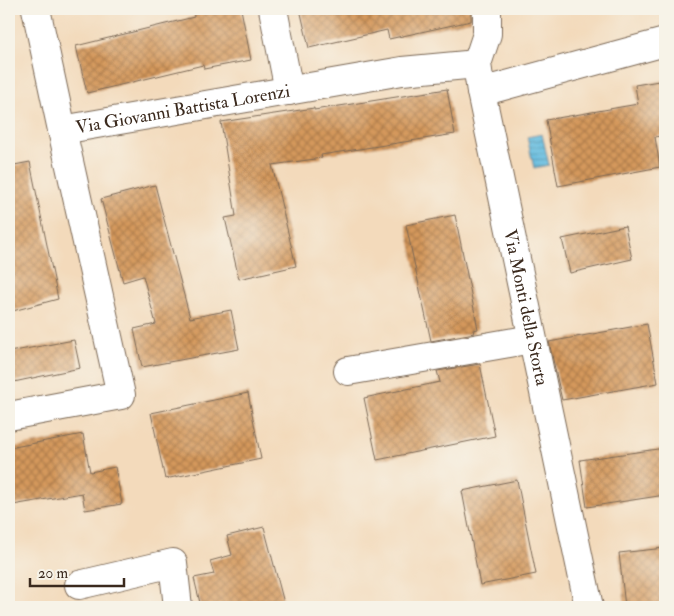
<svg xmlns="http://www.w3.org/2000/svg" width="674" height="616" font-family="'IM FELL Double Pica',serif">
<style>
.water{fill:url(#water-rules);stroke:#4f737f}
.building{fill:url(#building-cross-hatch)}
.lines{fill:none;stroke-linecap:round;stroke-linejoin:round}
.minor-casing{stroke:#7b6855;stroke-width:30}
.minor{stroke:#fff;stroke-width:28}
.labels{text-anchor:middle;stroke-width:4;stroke-linejoin:round;paint-order:stroke}
.street-label{font-size:18px;fill:#3b2a1e;stroke:#f7f3e8}
</style>
<defs>
<pattern id="water-rules" width="6" height="5" patternUnits="userSpaceOnUse" patternTransform="scale(1.25)"><rect width="6" height="5" fill="#63bce0"/><path d="M0 2.5h6" fill="none" stroke="#5399b5"/></pattern>
<pattern id="building-cross-hatch" width="8" height="8" patternUnits="userSpaceOnUse" patternTransform="scale(1.25)"><rect width="8" height="8" fill="#d4985b"/><path d="M0 0l8 8M0 8l8-8" fill="none" stroke="#ad7c4b"/></pattern>
</defs>
<rect width="100%" height="100%" fill="#f7f3e8"/>
<filter id="ink" filterUnits="userSpaceOnUse"><feTurbulence type="fractalNoise" baseFrequency=".02" numOctaves="2"/><feDisplacementMap in="SourceGraphic" scale="10" xChannelSelector="R" yChannelSelector="G"/><feConvolveMatrix kernelMatrix="1 2 1 2 8 2 1 2 1" color-interpolation-filters="sRGB"/></filter>
<filter id="wash" filterUnits="userSpaceOnUse"><feTurbulence type="fractalNoise" baseFrequency=".0096" numOctaves="4" result="noise"/><feDisplacementMap in="SourceGraphic" scale="20" xChannelSelector="R" yChannelSelector="G"/><feGaussianBlur stdDeviation="1.12" result="paint"/><feColorMatrix in="noise" values="0 0 0 0 0 0 0 0 0 0 0 0 0 0 0 0 0 1.4 0 .05"/><feComposite in="paint" operator="in"/></filter>
<g filter="url(#wash)">
<rect width="100%" height="100%" fill="#f3dabb"/>
<path class="water" d="M542 134 549 165 534 168 527 137Z"/>
<g id="blocks">
<g class="building">
<path d="M193 9H241L251 60 204 69 203 65 87 93 76 46 194 17Z"/>
<path d="M300 9H471V21L389 39 387 30 309 48Z"/>
<path d="M665 80V135L655 137 660 167 558 186 546 120 638 104 635 85Z"/>
<path d="M447 89 455 134 321 155 322 158 272 165 296 266 239 279 225 218 236 216 221 122 314 108V110Z"/>
<path d="M30 162 58 299 9 312V166Z"/>
<path d="M155 185 190 318 231 310 239 349 142 367 134 329 156 324 143 276 123 282 101 199Z"/>
<path d="M455 215 478 329 473 330 474 333 431 341 406 225Z"/>
<path d="M625 226 632 259 570 273 562 239Z"/>
<path d="M647 324 658 383 562 400 549 342Z"/>
<path d="M74 340 80 368 9 383V352Z"/>
<path d="M480 364 495 436 377 460 364 398 440 382 437 371Z"/>
<path d="M248 393 261 459 165 479 151 413Z"/>
<path d="M83 434 90 472 115 467 122 504 85 510 82 493 13 505 9 482V448Z"/>
<path d="M665 448V495L587 507 580 460Z"/>
<path d="M517 480 536 574 480 585 462 491Z"/>
<path d="M264 527 285 607H201L194 578 214 574 210 561 232 555 227 536Z"/>
<path d="M665 548V607H625L619 553Z"/>
</g>
</g>
</g>
<g filter="url(#ink)">
<use href="#blocks" fill-opacity="0" stroke="#7b6855" stroke-width="1"/>
<g class="lines">
<defs>
<g id="minor">
<path d="M36 9 62 130"/>
<path d="M273 9 289 91"/>
<path id="s1" d="M487 9V34L477 64 481 92 589 607"/>
<path d="M481 92 665 42"/>
<path d="M348 371 532 339"/>
<path id="s2" d="M9 416 121 395 62 130 402 71 477 64"/>
<path d="M79 585 173 563 178 607"/>
</g>
</defs>
<use href="#minor" class="minor-casing"/>
<use href="#minor" class="minor"/>
</g>
</g>
<g class="labels">
<g class="street-label">
<text dy="6" stroke="none"><textPath href="#s2" startOffset="508">Via Giovanni Battista Lorenzi</textPath></text>
<text dy="6" stroke="none"><textPath href="#s1" startOffset="305">Via Monti della Storta</textPath></text>
</g>
</g>
<rect width="674" height="616" fill="none" stroke="#f7f3e8" stroke-width="30"/>
<path d="M30 578v8h94v-8" fill="none" stroke="#3b2a1e" stroke-width="2.5"/>
<text x="38" y="578" font-size="15" fill="#3b2a1e" stroke="#f7f3e8" stroke-width="4" paint-order="stroke">20 m</text>
</svg>
